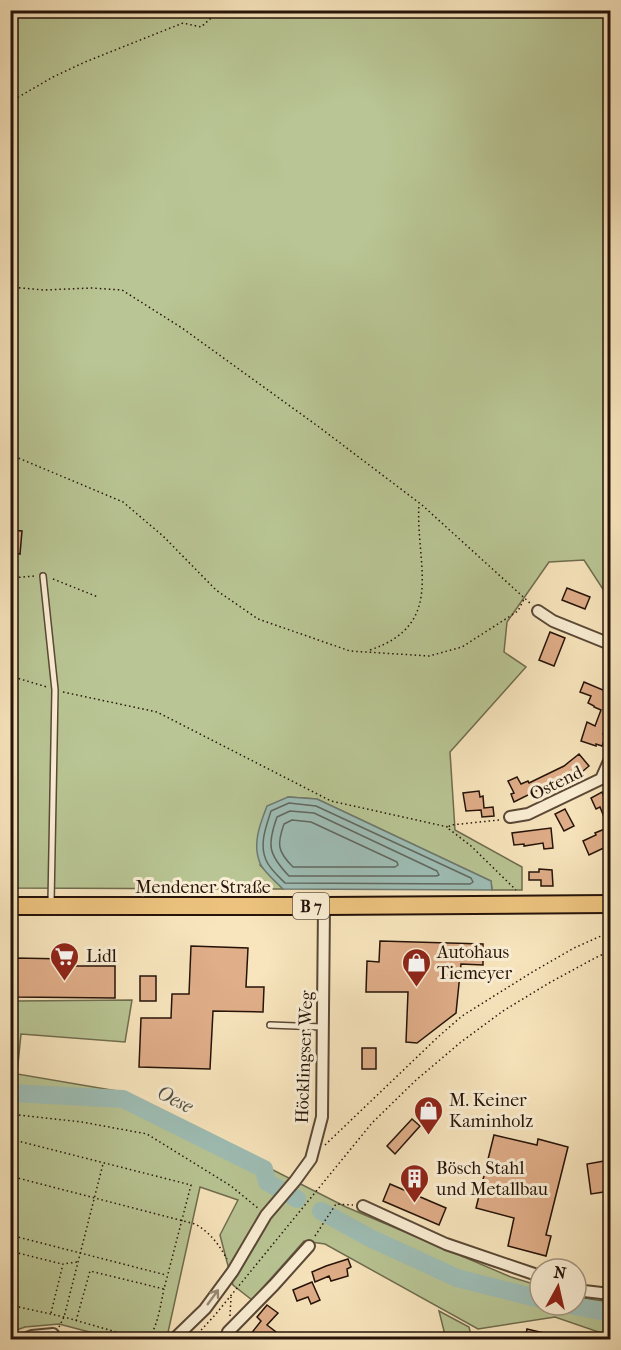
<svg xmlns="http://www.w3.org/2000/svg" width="621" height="1350" font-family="'IM FELL French Canon',serif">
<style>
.green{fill:#b9c594;stroke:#6f6c4e;stroke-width:1.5}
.water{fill:#9ebeb6;stroke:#6e7a71;stroke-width:1.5}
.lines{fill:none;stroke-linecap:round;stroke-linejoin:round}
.shore{stroke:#626860;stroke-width:1.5}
.river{stroke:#9ebeb6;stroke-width:18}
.building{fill:#e0ae89;stroke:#251309;stroke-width:1.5}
.service-casing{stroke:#5a4836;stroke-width:8}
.minor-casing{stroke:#5a4836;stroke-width:14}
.primary-casing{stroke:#251309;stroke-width:20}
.path{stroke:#251309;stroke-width:1.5;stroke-dasharray:1.5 3;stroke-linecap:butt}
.service{stroke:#faeed4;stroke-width:5}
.minor{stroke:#faeed4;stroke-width:10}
.primary{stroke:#ecc27e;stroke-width:16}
.oneway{stroke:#9a8b79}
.labels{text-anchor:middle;stroke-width:6;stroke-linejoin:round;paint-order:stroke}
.shield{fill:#faeed4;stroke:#655546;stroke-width:1.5}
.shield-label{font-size:16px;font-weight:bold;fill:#251309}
.street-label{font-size:18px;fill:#251309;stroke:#faeed4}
.poi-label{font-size:18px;fill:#251309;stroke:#faeed4;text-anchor:start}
.water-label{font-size:20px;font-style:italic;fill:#4f4f46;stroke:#faeed4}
</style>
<rect width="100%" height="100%" fill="#f8e5bd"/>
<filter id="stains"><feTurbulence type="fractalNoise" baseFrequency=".00333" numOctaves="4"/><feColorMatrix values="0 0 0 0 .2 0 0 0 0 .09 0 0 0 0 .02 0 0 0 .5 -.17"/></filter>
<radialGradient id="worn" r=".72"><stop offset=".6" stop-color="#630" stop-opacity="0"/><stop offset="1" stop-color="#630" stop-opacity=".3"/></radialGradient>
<g class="green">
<path d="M11 11H610V600L584 560 549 562 507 622 504 652 526 667 450 752 455 830 522 867V890H492L491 881 317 799 288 797 260 865 283 889 11 888Z"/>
<path d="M132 1000 125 1042 21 1034 17 1074 117 1091 346 1207 511 1277 540 1286V1305H576V1297L610 1302V1336L555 1317 478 1329 325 1244 304 1241 252 1300 233 1285 220 1235 238 1200 200 1187 167 1337 163 1339H116L59 1324 25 1327 11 1332 10 1077H13L16 1001Z"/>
<path d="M439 1311 469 1327 472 1339H446Z"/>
</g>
<path class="water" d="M288 797 317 799 491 881 492 890 283 889C277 883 263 871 260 863 252 844 260 824 267 806Z"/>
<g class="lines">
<g class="shore">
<path d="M289 803 316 806 471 878 473 882 470 884 285 883C279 877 269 868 266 860 259 844 266 827 271 811Z"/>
<path d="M290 811 314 813 437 871 439 875 436 876H289C268 854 267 845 277 817Z"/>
<path d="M292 820 311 822 397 862 398 865 395 867H293C277 851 277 844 284 824Z"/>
</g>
<g class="river">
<path d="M10 1093 123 1099 264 1169 267 1182 297 1199"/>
<path d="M321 1211 370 1238 457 1278 540 1299"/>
<path d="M569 1305 610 1313"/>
</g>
</g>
<g class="building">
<path d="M10 530 22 531 20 554 10 552Z"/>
<path d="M567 588 590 597 585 609 562 600Z"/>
<path d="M550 632 565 638 554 666 539 660Z"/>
<path d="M584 682 610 693V713L603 734 606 735 602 746 596 744V746L581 741 587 722 595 726 601 710 594 707V706L588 703 591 696 580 692Z"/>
<path d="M579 754 589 766 564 787 562 783 542 792 540 789 514 802 511 794 514 793 508 781 517 777 521 784 528 781 529 783 564 766Z"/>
<path d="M479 791 480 797 483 796 484 808 493 807 494 816 482 817 481 810 466 811 463 793Z"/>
<path d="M602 792 610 811V814L604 817 600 807 596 809 591 798Z"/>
<path d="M565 809 574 826 564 831 555 814Z"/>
<path d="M551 828 553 848 544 849 543 843 524 846V844L514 845 512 833Z"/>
<path d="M607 828 610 835V845L589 855 583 841 596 835 595 833Z"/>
<path d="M539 869 552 870 553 886H541V880H529V872H539Z"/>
<path d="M380 941 483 944V965L461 964 456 1013 417 1043 406 1042 408 992H366L367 961 379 962Z"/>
<path d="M191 946 248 948 246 987H264L263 1012 213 1011 210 1069 139 1067 141 1018H171L172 994H189Z"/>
<path d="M15 958 66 959V966H115V998L15 997Z"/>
<rect x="140" y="976" width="16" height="25"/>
<rect x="362" y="1048" width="14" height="21"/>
<path d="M412 1119 420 1126 395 1154 387 1146Z"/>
<path d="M494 1135 537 1145 538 1139 568 1147 546 1235 551 1236 546 1256 508 1246 514 1218 476 1208Z"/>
<path d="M610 1160V1191L591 1194 587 1164Z"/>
<path d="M390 1184 446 1208 439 1225 383 1201Z"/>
<path d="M348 1259 351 1267 347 1269 348 1276 331 1281 329 1276 315 1282 312 1272 326 1266Z"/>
<path d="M312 1282 320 1300 311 1304 308 1297 297 1301 293 1290Z"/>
<path d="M267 1305 278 1313 267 1325 276 1332 271 1340H256L250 1335 261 1321 257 1317Z"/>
<path d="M527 1329 557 1336V1340H525Z"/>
</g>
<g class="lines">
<defs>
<g id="service">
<path d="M43 576 55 690 51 903"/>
<path d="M270 1025 322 1027"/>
</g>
<g id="minor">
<path d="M538 611 553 621 610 644"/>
<path d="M510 817 528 814 601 779 610 759"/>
<path d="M363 1206 446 1244 540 1276"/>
<path d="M576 1288 584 1291 610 1294"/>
<path d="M22 1340 32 1336 53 1334"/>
<path d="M173 1340 205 1309 233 1271 266 1215 295 1181 311 1159 322 1117 324 906"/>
<path d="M225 1340 228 1332 274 1285 309 1246"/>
</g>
<path id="primary" d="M10 906H324L610 904"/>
</defs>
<use href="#service" class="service-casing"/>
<use href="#minor" class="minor-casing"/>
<use href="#primary" class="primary-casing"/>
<g class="path">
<path d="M10 102 53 77 85 62 183 23 201 27 220 10"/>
<path d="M10 287 44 290 91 288 122 290 182 328 319 427 422 505 531 604"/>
<path d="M10 458 16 457 123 502 163 536 216 590 258 619 350 651 429 656 462 647 518 611 524 599"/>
<path d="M10 578 34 576"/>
<path d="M53 579 98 597"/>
<path d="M370 650C447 624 415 564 419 504"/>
<path d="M10 676 47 687"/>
<path d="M63 692 157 712 331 801 448 827"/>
<path d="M499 820 451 825 448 827 449 829 471 846 516 890"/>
<path d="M10 1114 82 1122 147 1134 231 1186 259 1209"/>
<path d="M325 1145 438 1037 462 1016 534 971 574 948 610 932"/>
<path d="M10 1155 14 1140 191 1185 164 1289 90 1271 76 1321"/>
<path d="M10 1176 195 1224C210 1232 219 1245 227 1259"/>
<path d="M10 1235 166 1275"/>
<path d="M315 1236 336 1204 353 1205"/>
<path d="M10 1251 62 1264"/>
<path d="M10 1305 64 1317 144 1340"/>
<path d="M51 1313 63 1264 77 1262"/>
<path d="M230 1316 231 1297"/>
<path d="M59 1327 64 1317 103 1164"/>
<path d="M146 1340C157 1333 161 1302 164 1289"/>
<path d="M192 1340 215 1315 372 1123 415 1081 461 1042 503 1011 549 983 595 958 610 951"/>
</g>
<use href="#service" class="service"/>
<use href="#minor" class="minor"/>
<use href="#primary" class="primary"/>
</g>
<defs><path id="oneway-shaft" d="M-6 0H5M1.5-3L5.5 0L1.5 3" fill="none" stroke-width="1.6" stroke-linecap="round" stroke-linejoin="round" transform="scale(1.5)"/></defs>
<use class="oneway" href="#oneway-shaft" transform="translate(213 1297) rotate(-54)"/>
<defs>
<symbol id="supermarket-pin" viewBox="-11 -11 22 30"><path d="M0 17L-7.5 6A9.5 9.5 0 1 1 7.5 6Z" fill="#8f2418" stroke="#faeed4"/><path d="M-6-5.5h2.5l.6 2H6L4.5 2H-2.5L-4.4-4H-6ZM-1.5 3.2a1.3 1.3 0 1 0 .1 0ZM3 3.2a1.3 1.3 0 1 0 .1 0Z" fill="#fff"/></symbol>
<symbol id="shop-pin" viewBox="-11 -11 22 30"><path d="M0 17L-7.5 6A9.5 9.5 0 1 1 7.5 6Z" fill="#8f2418" stroke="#faeed4"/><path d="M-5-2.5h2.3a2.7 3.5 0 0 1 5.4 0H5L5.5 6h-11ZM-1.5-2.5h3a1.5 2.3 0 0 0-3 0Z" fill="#fff"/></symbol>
<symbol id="building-pin" viewBox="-11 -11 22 30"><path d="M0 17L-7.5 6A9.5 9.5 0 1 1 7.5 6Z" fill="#8f2418" stroke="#faeed4"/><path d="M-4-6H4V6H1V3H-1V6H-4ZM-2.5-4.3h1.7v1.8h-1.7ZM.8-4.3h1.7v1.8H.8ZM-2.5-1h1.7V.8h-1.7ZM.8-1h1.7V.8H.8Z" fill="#fff"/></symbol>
</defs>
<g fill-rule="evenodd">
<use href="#supermarket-pin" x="48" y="940" width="33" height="45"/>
<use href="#shop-pin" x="400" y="946" width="33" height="45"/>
<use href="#shop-pin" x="412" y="1094" width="33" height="45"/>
<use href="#building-pin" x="398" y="1162" width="33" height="45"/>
</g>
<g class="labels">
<rect class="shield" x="293" y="893" width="36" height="26" rx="4.5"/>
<g class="shield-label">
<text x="311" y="912">B 7</text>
</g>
<g class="street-label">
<text transform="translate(556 783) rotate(-26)" y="6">Ostend</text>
<text x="203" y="893">Mendener Straße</text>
<text transform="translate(304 1057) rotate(-88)" y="6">Höcklingser Weg</text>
</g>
<g class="poi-label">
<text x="437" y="958">Autohaus<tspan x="437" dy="21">Tiemeyer</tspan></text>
<text x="86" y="962">Lidl</text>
<text x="449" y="1106">M. Keiner<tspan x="449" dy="21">Kaminholz</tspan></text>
<text x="436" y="1174">Bösch Stahl<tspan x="436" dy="21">und Metallbau</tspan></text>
</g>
<g class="water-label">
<text transform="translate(175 1099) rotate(26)" y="7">Oese</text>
</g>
</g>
<rect width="621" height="1350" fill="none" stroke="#f8e5bd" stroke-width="36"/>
<rect x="12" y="12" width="597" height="1326" fill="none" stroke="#251309" stroke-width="3"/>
<rect x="18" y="18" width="585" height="1314" fill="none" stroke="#251309" stroke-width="1.5"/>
<g transform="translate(558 1287) rotate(8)"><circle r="28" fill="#faeed4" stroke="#a59683" stroke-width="1.5"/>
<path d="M0-4.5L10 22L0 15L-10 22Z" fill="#8f2418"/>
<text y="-9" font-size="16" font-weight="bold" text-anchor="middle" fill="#251309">N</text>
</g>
<rect width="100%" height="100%" filter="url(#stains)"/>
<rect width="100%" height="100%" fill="url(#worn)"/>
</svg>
